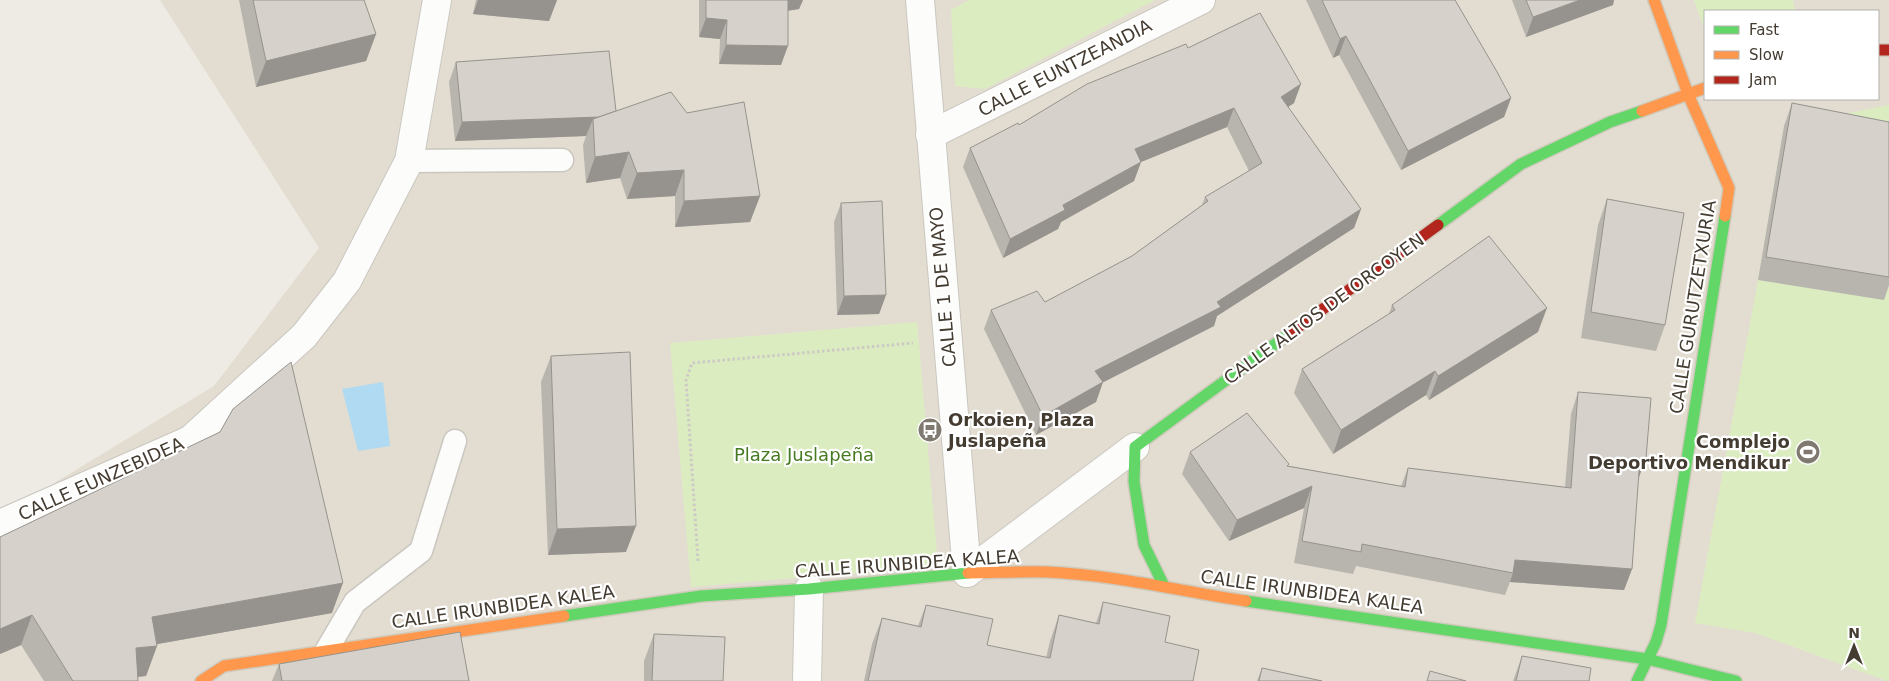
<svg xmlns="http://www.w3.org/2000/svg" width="1889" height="681" font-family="'DejaVu Sans',sans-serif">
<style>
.residential{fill:#e3ddd1;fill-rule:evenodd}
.green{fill:#dcecc1}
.water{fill:#b0daf1}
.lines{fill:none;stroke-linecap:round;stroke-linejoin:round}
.lane-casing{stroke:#cac7c0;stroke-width:25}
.street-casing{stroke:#cac7c0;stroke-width:30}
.fast-casing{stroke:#cfcabc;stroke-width:14}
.slow-casing{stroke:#cfcabc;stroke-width:14}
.jam-casing{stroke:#cfcabc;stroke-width:14}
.path{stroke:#cdcac5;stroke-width:3;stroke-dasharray:2.5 2.5;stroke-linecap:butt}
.lane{stroke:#fcfcfb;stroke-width:22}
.street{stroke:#fcfcfb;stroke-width:28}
.fast{stroke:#63d668;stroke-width:11}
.slow{stroke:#ff974d;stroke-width:11}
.jam{stroke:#b3261e;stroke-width:11}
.wall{fill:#b8b5af}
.shaded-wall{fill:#96938e}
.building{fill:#d6d2cb;stroke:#96938e}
.labels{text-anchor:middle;stroke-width:4.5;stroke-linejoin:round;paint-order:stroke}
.street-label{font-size:18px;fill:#443c31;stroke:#fff}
.poi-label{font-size:18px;font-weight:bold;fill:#443c31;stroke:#fff;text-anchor:start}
.park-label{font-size:18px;fill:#467a20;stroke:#fff}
</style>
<rect width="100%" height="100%" fill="#eeebe4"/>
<path class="residential" d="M160 0H1889V681H0V510L33 496 214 386 319 248ZM1705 11H1878V99H1705Z"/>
<g class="green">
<path d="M969 0H1155L985 89 955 86 951 10Z"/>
<path d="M1694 0H1793L1795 11H1705V31Z"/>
<path d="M1889 105V681H1887L1755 633 1695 623 1758 280 1784 126Z"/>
<path d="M917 322 938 566 691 587 670 343Z"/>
</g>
<path class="water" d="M383 382 390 446 358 451 342 389Z"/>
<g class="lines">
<defs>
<g id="lane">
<path d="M409 161 562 160"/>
<path d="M326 651 355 602 421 551 455 441"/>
</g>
<g id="street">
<path d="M920 0 967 573"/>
<path d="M930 135 1201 0"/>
<path d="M0 524 190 440 304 336 347 281 409 161 437 0"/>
<path d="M967 573 1135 447"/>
<path d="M807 681 809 589"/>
</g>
<g id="fast">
<path d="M1438 225 1521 164 1610 122 1642 111"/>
<path d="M1164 586 1144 545 1134 482 1135 447 1290 333"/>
<path d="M1246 601 1647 659 1736 681"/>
<path d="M564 616 701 596 809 589 968 573"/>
<path d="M1637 681 1656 642 1661 625 1725 216"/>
</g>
<g id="slow">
<path d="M1654 0 1688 94 1729 188 1725 216"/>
<path d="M1642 111 1705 88"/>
<path d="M968 573C994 573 1022 571 1048 572 1115 575 1180 591 1246 601"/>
<path d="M201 681 224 666 564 616"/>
</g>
<g id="jam">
<path d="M1878 50H1889"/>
<path d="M1290 333 1438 225"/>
</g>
</defs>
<use href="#lane" class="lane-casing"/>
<use href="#street" class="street-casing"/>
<use href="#fast" class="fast-casing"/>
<use href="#slow" class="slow-casing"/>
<use href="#jam" class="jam-casing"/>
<path class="path" d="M698 561 686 380 692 363 913 343"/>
<use href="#lane" class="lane"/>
<use href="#street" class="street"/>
<use href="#fast" class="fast"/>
<use href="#slow" class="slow"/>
<use href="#jam" class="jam"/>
</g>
<g class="wall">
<path d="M239 0H364L376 34 366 61 256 87Z"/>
<path d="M476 0H557L549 21 473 14Z"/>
<path d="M699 0H803L799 9 788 10 781 65 719 64 720 39 699 37Z"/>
<path d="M1306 0H1455L1511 98 1504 117 1401 170 1339 55 1333 58Z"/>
<path d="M1512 0H1614L1613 5 1526 37Z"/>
<path d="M1188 48 1294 103 1288 107 1361 209 1354 228 1217 316 1214 326 1103 382 1096 402 1036 435 984 329 991 310 1045 302 1132 256 1202 205 1205 197 1249 171 1227 127 1141 162 1134 181 1061 222 1058 229 1003 258 963 167 970 148Z"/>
<path d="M456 62 616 111 687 113 760 196 750 222 675 227V196L627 199 620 178 586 183 583 145 586 136 455 141 449 82Z"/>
<path d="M1792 103 1889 122V285L1884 300 1758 280 1784 126Z"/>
<path d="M1607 199 1665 325 1656 351 1581 338 1598 225Z"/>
<path d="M841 203 886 295 879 314 837 315 834 222Z"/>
<path d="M1392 305 1538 332 1429 400 1426 395 1333 454 1294 393 1302 369 1389 314Z"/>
<path d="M551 356 626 552 548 555 541 382Z"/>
<path d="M1578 392 1638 479 1632 569 1624 590 1510 582 1505 595 1356 566 1353 574 1294 563 1304 508 1229 541 1182 474 1190 452 1289 466 1401 486 1408 468 1565 487 1571 414Z"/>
<path d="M0 537 332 613 157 644V646L146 676 138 677V681H44L21 645 0 654Z"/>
<path d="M1103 602 1165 642 1193 681H864L872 644 882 618 918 626 926 605 987 645 1046 658 1050 641 1059 615 1096 623Z"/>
<path d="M654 634 723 681H644V661Z"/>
<path d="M1522 656 1589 681H1513Z"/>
<path d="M279 664 469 681H272Z"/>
<path d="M1262 668 1322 681H1257Z"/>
</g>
<g class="shaded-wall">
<path d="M478 0H557L549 21 473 14Z"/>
<path d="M785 0H803L799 9 781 12Z"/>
<path d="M1580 0H1614L1613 5 1526 37 1533 17Z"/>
<path d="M706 18 727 20 720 39 699 37Z"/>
<path d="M376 34 366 61 256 87 266 61Z"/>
<path d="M1346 36 1339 55 1333 58 1340 39Z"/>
<path d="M726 45 788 46 781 65 719 64Z"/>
<path d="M1301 84 1294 103 1274 116 1281 97Z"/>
<path d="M1511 98 1504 117 1401 170 1408 151Z"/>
<path d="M1234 108 1227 127 1141 162 1134 181 1061 222 1058 229 1003 258 1010 239 1063 205 1135 149Z"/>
<path d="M616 116 593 119 586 136 455 141 462 122Z"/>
<path d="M629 152 620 178 586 183 595 157Z"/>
<path d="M684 170 675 196 627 199 637 173Z"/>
<path d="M760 196 750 222 675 227 684 201Z"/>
<path d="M1361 209 1354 228 1217 316 1214 326 1088 390 1095 371 1217 302Z"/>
<path d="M886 295 879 314 837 315 844 296Z"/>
<path d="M1547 308 1538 332 1429 400 1438 376Z"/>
<path d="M1435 371 1426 395 1333 454 1341 430Z"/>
<path d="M1103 382 1096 402 1036 435 1043 416Z"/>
<path d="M1640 458H1646L1638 480Z"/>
<path d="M1312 486 1304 508 1229 541 1237 520Z"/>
<path d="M636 526 626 552 548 555 557 529Z"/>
<path d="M1515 560 1632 569 1624 590 1510 582 1513 573Z"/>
<path d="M343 583 332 613 141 647 152 617Z"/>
<path d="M32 615 21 645 0 654V629Z"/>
<path d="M157 646 146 676 125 678 136 648Z"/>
</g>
<g class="building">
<path d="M253 0H364L376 34 266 61Z"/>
<path d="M706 0H788V46L726 45 727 20 706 18Z"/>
<path d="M1322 0H1455L1496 70 1511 98 1408 151 1346 36 1340 39Z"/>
<path d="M1526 0H1580L1533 17Z"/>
<path d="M1260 13 1301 84 1281 97 1361 209 1217 302 1221 307 1095 371 1103 382 1043 416 991 310 1037 291 1045 302 1132 256 1208 201 1205 197 1262 163 1234 108 1135 149 1141 162 1063 205 1065 210 1010 239 970 148 1018 123 1019 125 1087 84 1186 44 1188 48Z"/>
<path d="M609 51 616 111 599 117 462 122 456 62Z"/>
<path d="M671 92 687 113 744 102 760 196 684 201V170L637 173 629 152 595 157 593 119Z"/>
<path d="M1792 103 1889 122V277L1766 257Z"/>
<path d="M1607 199 1684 213 1665 325 1591 312Z"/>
<path d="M882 201 886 295 844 296 841 203Z"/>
<path d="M1489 236 1547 308 1438 376 1435 371 1341 430 1302 369 1395 310 1392 305Z"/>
<path d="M630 352 636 526 557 529 551 356Z"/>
<path d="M291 362 343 583 152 617 157 646 136 648 138 681H73L32 615 0 629V537L220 432 233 409Z"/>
<path d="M1578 392 1651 398 1646 458H1640L1632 569 1515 560 1513 573 1362 544 1361 552 1302 541 1312 486 1237 520 1190 452 1247 413 1289 464 1287 466 1405 487 1408 468 1571 488Z"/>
<path d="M1103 602 1170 616 1165 642 1199 650 1193 681H868L882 618 921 627 926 605 993 619 987 645 1050 658 1059 615 1099 624Z"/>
<path d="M460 632 469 681H282L279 664Z"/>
<path d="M654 634 725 637 723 681H652Z"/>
<path d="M1522 656 1591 668 1589 681H1516Z"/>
<path d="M1262 668 1322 681H1259Z"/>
<path d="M1430 671 1466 681H1427Z"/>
</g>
<defs>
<symbol id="bus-disc" viewBox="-11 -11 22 22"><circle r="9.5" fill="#807970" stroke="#fff"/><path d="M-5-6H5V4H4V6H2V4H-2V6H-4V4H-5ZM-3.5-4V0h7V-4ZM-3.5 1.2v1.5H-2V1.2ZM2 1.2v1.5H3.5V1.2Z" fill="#fff"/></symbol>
<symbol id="stadium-disc" viewBox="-11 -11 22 22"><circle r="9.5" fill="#807970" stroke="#fff"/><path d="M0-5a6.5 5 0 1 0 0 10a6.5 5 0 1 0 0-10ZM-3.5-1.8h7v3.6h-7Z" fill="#fff"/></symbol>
</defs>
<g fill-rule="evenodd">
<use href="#bus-disc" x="916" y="416" width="28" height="28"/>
<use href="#stadium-disc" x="1794" y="438" width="28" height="28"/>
</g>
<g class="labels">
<g class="street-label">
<text transform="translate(1065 68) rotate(-27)" y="6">CALLE EUNTZEANDIA</text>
<text transform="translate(943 287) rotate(-95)" y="6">CALLE 1 DE MAYO</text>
<text transform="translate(1693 307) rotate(-81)" y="6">CALLE GURUTZETXURIA</text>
<text transform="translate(1324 309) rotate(-36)" y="6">CALLE ALTOS DE ORCOYEN</text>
<text transform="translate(101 479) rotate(-24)" y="6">CALLE EUNZEBIDEA</text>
<text transform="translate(907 564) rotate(-4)" y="6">CALLE IRUNBIDEA KALEA</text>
<text transform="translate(1312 592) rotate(8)" y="6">CALLE IRUNBIDEA KALEA</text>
<text transform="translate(503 607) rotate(-8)" y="6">CALLE IRUNBIDEA KALEA</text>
</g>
<g class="poi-label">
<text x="948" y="426">Orkoien, Plaza<tspan x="948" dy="21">Juslapeña</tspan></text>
<text x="1790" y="448" text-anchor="end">Complejo<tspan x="1790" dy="21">Deportivo Mendikur</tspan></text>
</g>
<g class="park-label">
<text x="804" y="461">Plaza Juslapeña</text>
</g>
</g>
<rect x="1704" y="10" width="175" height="90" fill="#ffffff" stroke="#b4b1ad"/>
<rect x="1714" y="26" width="25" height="8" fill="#63d668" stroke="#b4b1ad"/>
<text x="1749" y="35" font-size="15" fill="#443c31">Fast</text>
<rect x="1714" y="51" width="25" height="8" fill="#ff974d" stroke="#b4b1ad"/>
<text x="1749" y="60" font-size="15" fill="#443c31">Slow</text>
<rect x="1714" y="76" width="25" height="8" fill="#b3261e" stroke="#b4b1ad"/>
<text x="1749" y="85" font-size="15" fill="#443c31">Jam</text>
<g transform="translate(1854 646)" stroke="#ffffff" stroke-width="4" paint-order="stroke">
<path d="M0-4L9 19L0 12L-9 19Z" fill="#443c31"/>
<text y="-8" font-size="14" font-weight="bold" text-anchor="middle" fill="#443c31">N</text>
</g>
</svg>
